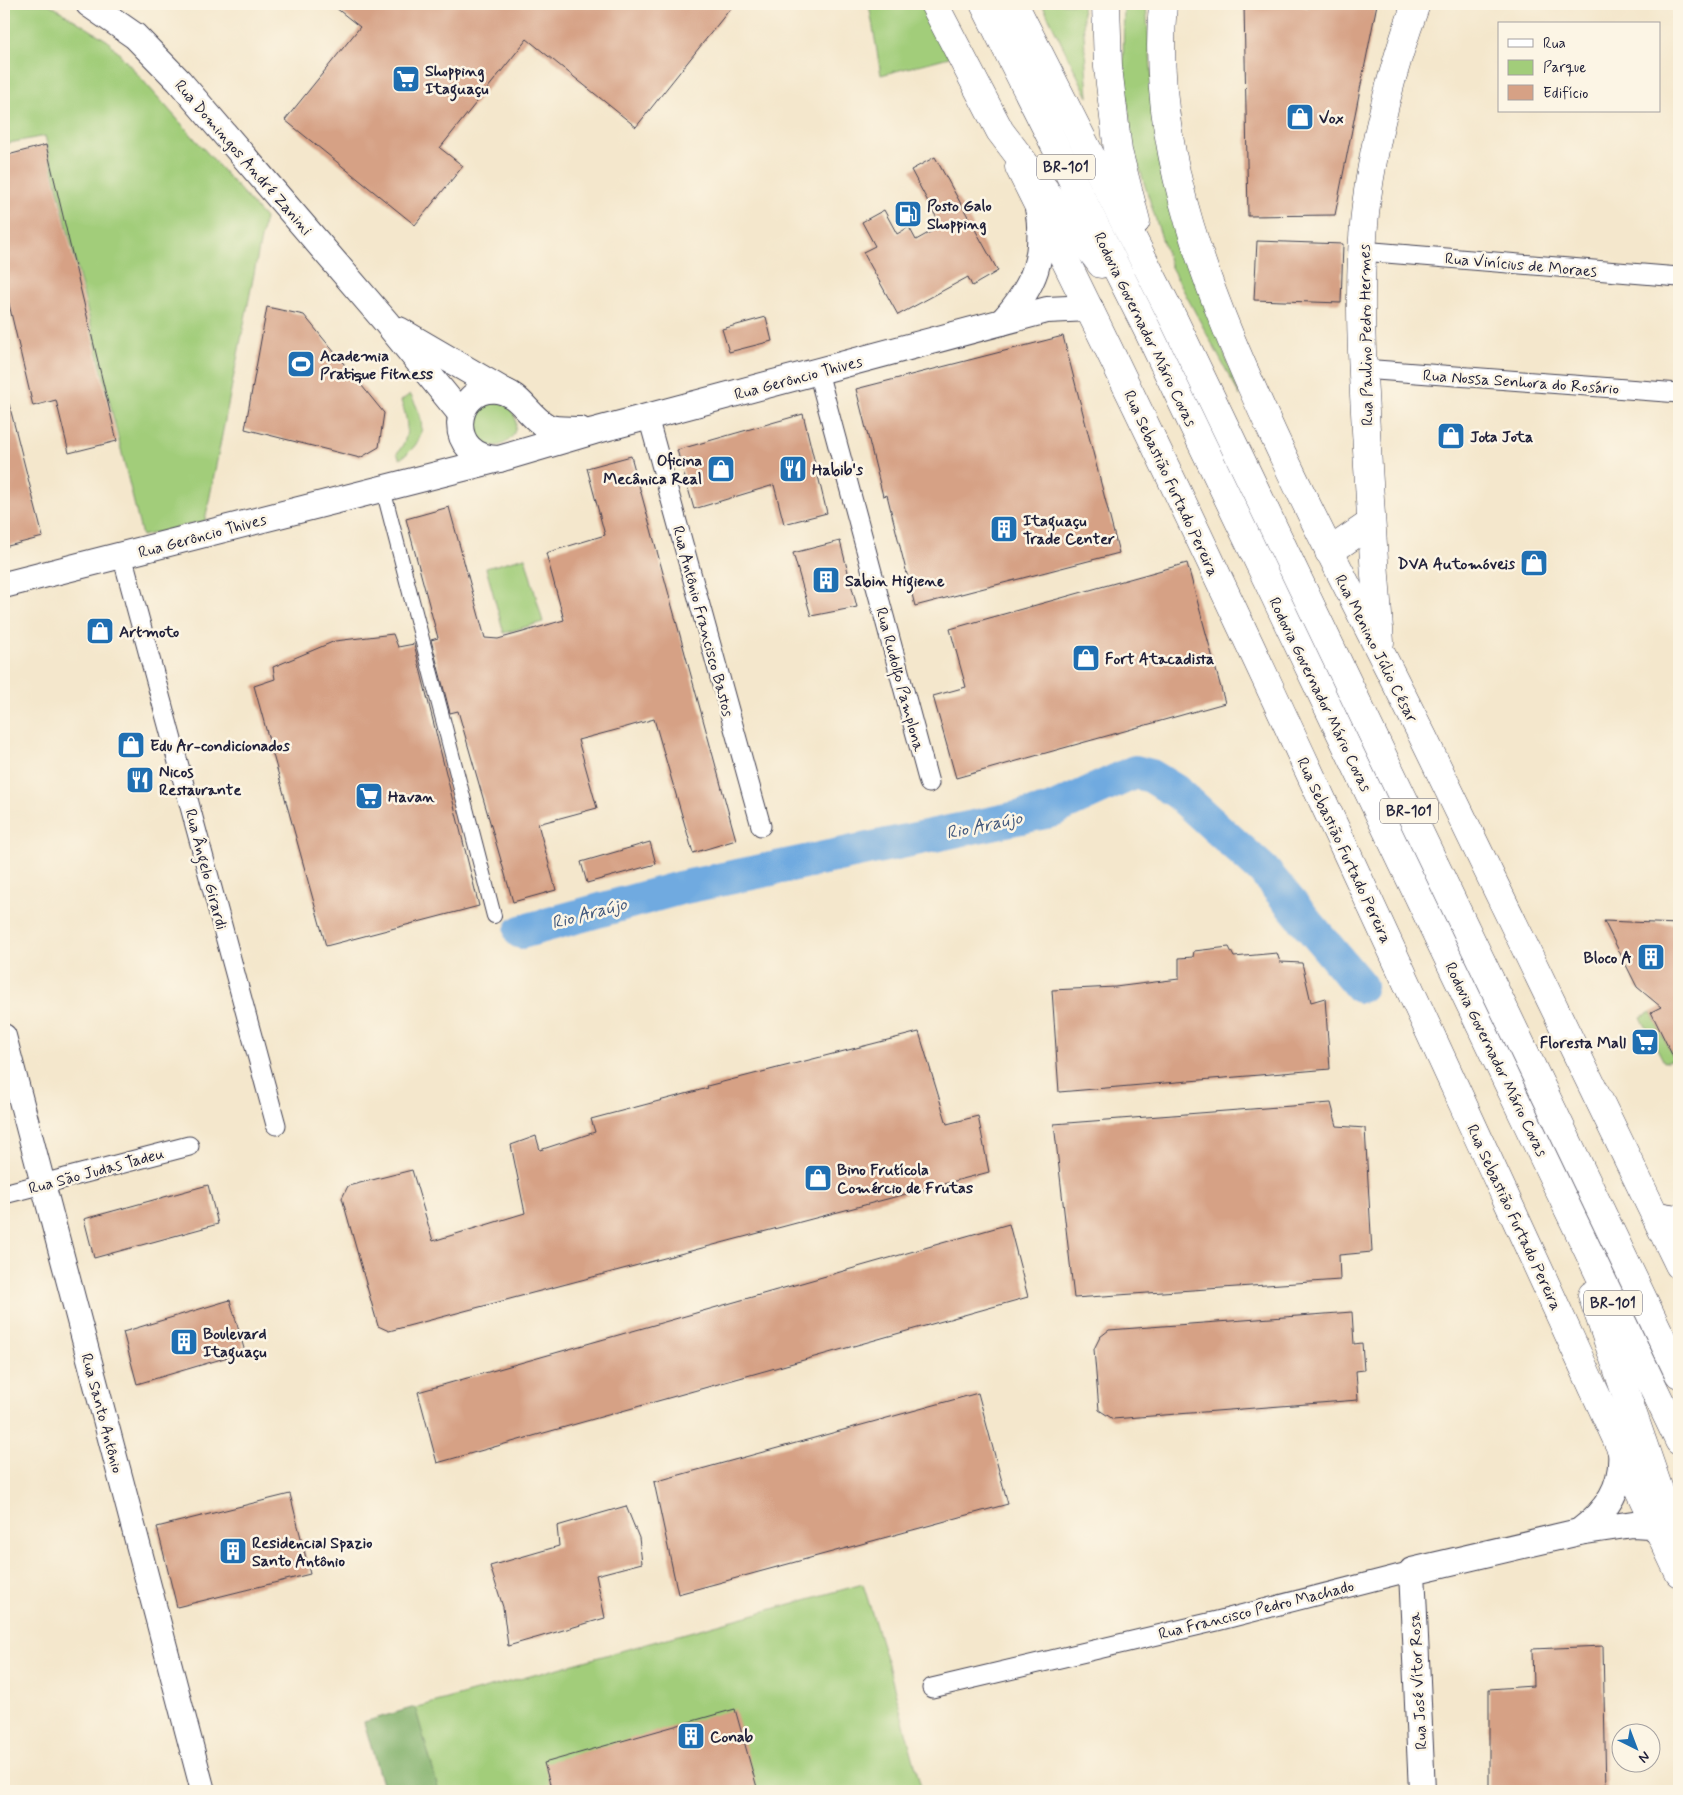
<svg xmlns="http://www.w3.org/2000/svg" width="1683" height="1795" font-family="Mynerve,sans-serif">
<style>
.green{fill:#a2cd7a;stroke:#62785a}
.forest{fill:#81b06a;stroke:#526952}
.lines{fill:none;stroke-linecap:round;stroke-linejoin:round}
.river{stroke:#6faae0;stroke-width:34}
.building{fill:#d6a185}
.pedestrian-casing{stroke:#424051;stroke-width:16}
.minor-casing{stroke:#424051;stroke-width:21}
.tertiary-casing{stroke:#424051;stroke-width:26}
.secondary-casing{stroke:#424051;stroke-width:28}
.primary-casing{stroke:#424051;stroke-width:29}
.motorway-casing{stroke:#424051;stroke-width:29}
.pedestrian{stroke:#fff;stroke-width:14}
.minor{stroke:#fff;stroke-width:19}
.tertiary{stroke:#fff;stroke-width:24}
.secondary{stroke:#fff;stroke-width:26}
.primary{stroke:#fff;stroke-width:28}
.motorway{stroke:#fff;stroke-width:28}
.labels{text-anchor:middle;stroke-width:5;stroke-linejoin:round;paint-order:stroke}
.shield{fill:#fcf5e5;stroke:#63616e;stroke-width:1}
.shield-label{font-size:15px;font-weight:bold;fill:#22223b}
.poi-label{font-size:16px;font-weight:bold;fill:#22223b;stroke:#fcf5e5;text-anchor:start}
.street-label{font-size:16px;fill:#22223b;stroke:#fcf5e5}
.water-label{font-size:18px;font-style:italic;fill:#41587d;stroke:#fcf5e5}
</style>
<rect width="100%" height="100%" fill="#fcf5e5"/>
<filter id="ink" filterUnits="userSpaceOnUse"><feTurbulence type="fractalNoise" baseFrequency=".02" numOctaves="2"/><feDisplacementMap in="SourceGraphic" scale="10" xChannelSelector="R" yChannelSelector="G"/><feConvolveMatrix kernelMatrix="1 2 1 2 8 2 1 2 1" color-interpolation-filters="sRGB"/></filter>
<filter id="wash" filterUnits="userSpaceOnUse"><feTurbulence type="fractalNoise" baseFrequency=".0096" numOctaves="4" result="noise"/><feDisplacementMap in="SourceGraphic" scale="20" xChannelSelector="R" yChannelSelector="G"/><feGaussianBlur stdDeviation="1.12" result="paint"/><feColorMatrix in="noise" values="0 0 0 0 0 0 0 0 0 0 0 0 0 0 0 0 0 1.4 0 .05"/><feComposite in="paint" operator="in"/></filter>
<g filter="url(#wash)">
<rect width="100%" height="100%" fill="#f4e7cc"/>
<g class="green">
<path d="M4 4H49L108 41 265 218 205 521 142 536 45 136 4 144Z"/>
<path d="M869 4H921L949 57 881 75Z"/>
<path d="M1042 4H1082L1088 97Z"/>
<path d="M1124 4H1146L1152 80 1187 251 1240 396 1171 267 1133 148 1123 66Z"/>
<path d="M410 394C426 421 428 440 400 459L397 453C411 437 408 421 401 401Z"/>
<circle cx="494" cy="424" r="22"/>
<path d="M525 557 543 622 504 633 486 568Z"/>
<path d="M1651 1012 1674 1059 1664 1062 1641 1017Z"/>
<path d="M863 1584 888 1665 922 1791H384L364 1722Z"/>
</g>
<path class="forest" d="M415 1707 439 1791H384L364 1722Z"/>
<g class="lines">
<path class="river" d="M521 932 680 888 1050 811 1135 772 1151 776 1177 792 1263 870 1360 986"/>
</g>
<g id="blocks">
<g class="building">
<path d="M331 4H734L636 127 527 39 440 148 463 166 415 225 285 120 360 27Z"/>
<path d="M1244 4H1289L1309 8 1310 4H1377L1335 215 1248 216Z"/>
<path d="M46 145 117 441 69 453 56 400 33 406 4 283V156Z"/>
<path d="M935 157 998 271 972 286 968 277 898 315 863 252 875 246 862 222 884 210 897 234 909 227 916 240 941 226 911 170Z"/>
<path d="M1257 241 1343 244 1341 303 1254 300Z"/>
<path d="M267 307 304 315 384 413 379 447 360 458 245 429Z"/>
<path d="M766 317 772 341 729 352 722 329Z"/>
<path d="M1063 336 1119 553 915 606 887 495 883 496 856 389Z"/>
<path d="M9 404 43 537 4 547V405Z"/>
<path d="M803 414 827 513 784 524 774 485 694 509 677 450Z"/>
<path d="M631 456 736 840 693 853 654 719 616 730 578 740 597 808 538 824 556 890 513 902 458 711 450 713 431 640 438 638 406 519 449 507 485 638 498 639 523 632 564 620 546 553 605 535 587 468Z"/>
<path d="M840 541 857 607 811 616 793 553Z"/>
<path d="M1187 563 1225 703 956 778 933 696 966 687 950 629Z"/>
<path d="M393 634 398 647 414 644 479 906 326 946 254 686 275 679 273 667 335 641Z"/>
<path d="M650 842 656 864 587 883 581 862Z"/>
<path d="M1604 921 1679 924V1069L1651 1012 1661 1007 1637 987Z"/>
<path d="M1229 947 1234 957 1277 953 1280 962 1302 963 1311 1002 1325 998 1330 1069 1059 1092 1052 990 1115 987 1179 979V958L1193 957 1194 951Z"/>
<path d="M919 1032 947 1124 978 1116 989 1172 389 1331 378 1326 342 1198 348 1186 412 1170 433 1241 525 1213 511 1145 536 1136 540 1150 595 1132 591 1119 708 1088 707 1086Z"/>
<path d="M1331 1103 1337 1126 1365 1128 1372 1252 1339 1255 1340 1280 1074 1298 1054 1124Z"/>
<path d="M208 1185 218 1224 94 1258 84 1219Z"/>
<path d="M1009 1224 1028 1297 437 1463 418 1392Z"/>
<path d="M230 1300 245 1352 137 1384 123 1332Z"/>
<path d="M1352 1312 1354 1344 1362 1343 1364 1370 1356 1371 1358 1400 1113 1419 1099 1410 1094 1349 1100 1337 1109 1330Z"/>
<path d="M978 1393 1008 1504 678 1594 654 1482Z"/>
<path d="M290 1494 310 1574 177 1607 157 1527Z"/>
<path d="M626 1506 639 1538 642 1563 596 1575 605 1618 508 1646 503 1607 490 1566 559 1546 557 1526Z"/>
<path d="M1603 1646 1606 1791H1489V1689L1533 1686 1532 1649Z"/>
<path d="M735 1709 758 1791H552L544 1763Z"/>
</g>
</g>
</g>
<g filter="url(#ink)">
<use href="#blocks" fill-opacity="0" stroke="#424051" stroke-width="1"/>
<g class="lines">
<defs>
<path id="pedestrian" d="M383 489 494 916"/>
<g id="minor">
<path d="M1362 251 1679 277"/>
<path d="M1363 369 1679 393"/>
<path d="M818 372 929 783"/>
<path d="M648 417 761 826"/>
<path d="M122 555 276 1125"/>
<path d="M4 1194 189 1146"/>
<path d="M1654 1211 1679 1215"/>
<path d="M932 1688 1217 1621 1412 1571"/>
</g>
<path id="tertiary" d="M4 1036 203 1791"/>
<g id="secondary">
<path d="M89 4 135 36 179 81 386 322 461 414"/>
<path d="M1002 322C1035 286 1046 256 1038 207"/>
<path d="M399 330 507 393"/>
<path d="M499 459C444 459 451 386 497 390 519 392 528 416 546 426 554 431 571 429 580 430"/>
<path d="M4 585 499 459 594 431 1047 310 1090 308"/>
<path d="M1579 1532C1607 1511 1624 1486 1621 1450"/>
<path d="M1422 1791 1412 1571 1579 1532 1633 1524 1649 1525 1660 1533"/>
</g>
<g id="primary">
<path d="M1163 4C1149 153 1212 302 1273 434 1320 536 1373 636 1423 737 1509 912 1595 1088 1679 1265"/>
<path d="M1019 167C1189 507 1347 853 1506 1198 1564 1323 1620 1449 1679 1573"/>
<path d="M1329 552 1371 523"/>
<path d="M1380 642C1374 566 1369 489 1365 412 1361 344 1358 274 1366 205 1375 136 1392 69 1416 4"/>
</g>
<g id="motorway">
<path d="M934 4 1000 131 1101 264"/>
<path d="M984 4 1148 331 1679 1441"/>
<path d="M1014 4 1174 320 1679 1374"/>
<path d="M1106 4 1108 67 1118 151 1136 221"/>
<path d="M1592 1295 1679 1548"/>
</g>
</defs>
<use href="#pedestrian" class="pedestrian-casing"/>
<use href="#minor" class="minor-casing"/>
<use href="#tertiary" class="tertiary-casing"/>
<use href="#secondary" class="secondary-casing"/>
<use href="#primary" class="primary-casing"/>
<use href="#motorway" class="motorway-casing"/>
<use href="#pedestrian" class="pedestrian"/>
<use href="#minor" class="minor"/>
<use href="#tertiary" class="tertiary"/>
<use href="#secondary" class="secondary"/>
<use href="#primary" class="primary"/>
<use href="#motorway" class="motorway"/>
</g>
</g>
<defs>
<symbol id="supermarket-square" viewBox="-11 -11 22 22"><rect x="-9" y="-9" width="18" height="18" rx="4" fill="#1f6fb2" stroke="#fcf5e5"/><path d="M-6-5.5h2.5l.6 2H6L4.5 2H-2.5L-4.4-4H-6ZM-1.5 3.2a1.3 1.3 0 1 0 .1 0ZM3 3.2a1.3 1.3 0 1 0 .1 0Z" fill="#fff"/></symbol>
<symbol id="shop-square" viewBox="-11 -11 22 22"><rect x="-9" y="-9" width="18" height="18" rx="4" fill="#1f6fb2" stroke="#fcf5e5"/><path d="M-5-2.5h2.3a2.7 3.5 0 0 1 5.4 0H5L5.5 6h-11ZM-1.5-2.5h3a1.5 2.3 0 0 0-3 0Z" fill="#fff"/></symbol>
<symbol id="fuel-square" viewBox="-11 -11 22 22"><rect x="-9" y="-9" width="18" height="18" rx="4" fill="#1f6fb2" stroke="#fcf5e5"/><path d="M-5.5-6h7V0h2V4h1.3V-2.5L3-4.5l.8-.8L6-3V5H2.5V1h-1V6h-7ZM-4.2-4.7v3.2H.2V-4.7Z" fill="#fff"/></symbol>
<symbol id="stadium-square" viewBox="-11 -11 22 22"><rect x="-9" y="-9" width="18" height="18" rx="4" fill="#1f6fb2" stroke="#fcf5e5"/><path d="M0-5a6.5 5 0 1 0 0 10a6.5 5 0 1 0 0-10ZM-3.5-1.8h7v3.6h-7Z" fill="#fff"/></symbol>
<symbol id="restaurant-square" viewBox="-11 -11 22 22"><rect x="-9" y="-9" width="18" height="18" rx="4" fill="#1f6fb2" stroke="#fcf5e5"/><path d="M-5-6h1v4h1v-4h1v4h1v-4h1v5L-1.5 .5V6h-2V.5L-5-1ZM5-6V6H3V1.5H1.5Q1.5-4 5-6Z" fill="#fff"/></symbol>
<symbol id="building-square" viewBox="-11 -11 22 22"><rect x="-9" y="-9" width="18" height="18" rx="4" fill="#1f6fb2" stroke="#fcf5e5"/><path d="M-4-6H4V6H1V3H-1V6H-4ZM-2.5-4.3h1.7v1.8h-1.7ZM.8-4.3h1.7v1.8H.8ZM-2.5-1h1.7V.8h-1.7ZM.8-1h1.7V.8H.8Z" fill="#fff"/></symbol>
</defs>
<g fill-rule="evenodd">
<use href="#supermarket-square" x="390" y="63" width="32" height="32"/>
<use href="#shop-square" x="1284" y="101" width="32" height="32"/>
<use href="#fuel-square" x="892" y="198" width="32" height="32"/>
<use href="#stadium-square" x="285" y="348" width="32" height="32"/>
<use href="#shop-square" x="1435" y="420" width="32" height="32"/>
<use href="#shop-square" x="705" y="453" width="32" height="32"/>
<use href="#restaurant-square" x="777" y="453" width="32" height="32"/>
<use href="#building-square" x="988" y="513" width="32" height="32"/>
<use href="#shop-square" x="1518" y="547" width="32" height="32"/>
<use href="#building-square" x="810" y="564" width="32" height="32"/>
<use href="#shop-square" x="84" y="615" width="32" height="32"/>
<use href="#shop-square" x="1070" y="642" width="32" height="32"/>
<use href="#shop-square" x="115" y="729" width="32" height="32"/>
<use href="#restaurant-square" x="124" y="764" width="32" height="32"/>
<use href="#supermarket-square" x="353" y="780" width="32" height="32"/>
<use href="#building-square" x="1635" y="941" width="32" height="32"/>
<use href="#supermarket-square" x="1629" y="1026" width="32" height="32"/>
<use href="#shop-square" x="802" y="1162" width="32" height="32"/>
<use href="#building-square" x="168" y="1326" width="32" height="32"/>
<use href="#building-square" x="217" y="1535" width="32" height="32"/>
<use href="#building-square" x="675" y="1720" width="32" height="32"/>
</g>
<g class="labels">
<g class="shield">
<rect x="1037" y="154.5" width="58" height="25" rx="4"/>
<rect x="1380" y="798.5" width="58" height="25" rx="4"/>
<rect x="1584" y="1290.5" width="58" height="25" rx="4"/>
</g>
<g class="shield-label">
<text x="1066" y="172">BR-101</text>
<text x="1409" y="816">BR-101</text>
<text x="1613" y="1308">BR-101</text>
</g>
<g class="poi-label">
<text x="425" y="76">Shopping<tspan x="425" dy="18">Itaguaçu</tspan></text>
<text x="1319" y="123">Vox</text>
<text x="927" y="211">Posto Galo<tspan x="927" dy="18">Shopping</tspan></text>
<text x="320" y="361">Academia<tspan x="320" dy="18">Pratique Fitness</tspan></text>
<text x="1470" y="442">Jota Jota</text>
<text x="702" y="466" text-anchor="end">Oficina<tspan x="702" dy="18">Mecânica Real</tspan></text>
<text x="812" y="475">Habib's</text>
<text x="1023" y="526">Itaguaçu<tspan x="1023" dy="18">Trade Center</tspan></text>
<text x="1515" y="569" text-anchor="end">DVA Automóveis</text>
<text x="845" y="586">Sabin Higiene</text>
<text x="119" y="637">Artmoto</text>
<text x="1105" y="664">Fort Atacadista</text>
<text x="150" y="751">Edu Ar-condicionados</text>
<text x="159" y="777">Nicos<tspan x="159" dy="18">Restaurante</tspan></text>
<text x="388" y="802">Havan</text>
<text x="1632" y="963" text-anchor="end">Bloco A</text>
<text x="1626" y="1048" text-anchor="end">Floresta Mall</text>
<text x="837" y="1175">Bino Frutícola<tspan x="837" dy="18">Comércio de Frutas</tspan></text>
<text x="203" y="1339">Boulevard<tspan x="203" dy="18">Itaguaçu</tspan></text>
<text x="252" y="1548">Residencial Spazio<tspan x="252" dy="18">Santo Antônio</tspan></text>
<text x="710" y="1742">Conab</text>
</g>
<g class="street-label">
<text transform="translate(244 157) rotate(49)" y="6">Rua Domingos André Zanini</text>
<text transform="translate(1521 264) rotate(5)" y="6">Rua Vinícius de Moraes</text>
<text transform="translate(1146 329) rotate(64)" y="6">Rodovia Governador Mário Covas</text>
<text transform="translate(1365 335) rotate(-91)" y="6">Rua Paulino Pedro Hermes</text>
<text transform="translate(798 377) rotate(-15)" y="6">Rua Gerôncio Thives</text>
<text transform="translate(1521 381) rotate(4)" y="6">Rua Nossa Senhora do Rosário</text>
<text transform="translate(1172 483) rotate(65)" y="6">Rua Sebastião Furtado Pereira</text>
<text transform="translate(202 535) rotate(-15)" y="6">Rua Gerôncio Thives</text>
<text transform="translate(704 621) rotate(75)" y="6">Rua Antônio Francisco Bastos</text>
<text transform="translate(1377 648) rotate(63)" y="6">Rua Menino Júlio César</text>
<text transform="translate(901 679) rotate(75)" y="6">Rua Rudolfo Pamplona</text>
<text transform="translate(1321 694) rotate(64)" y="6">Rodovia Governador Mário Covas</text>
<text transform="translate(1345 850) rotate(65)" y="6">Rua Sebastião Furtado Pereira</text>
<text transform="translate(207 869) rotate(75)" y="6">Rua Ângelo Girardi</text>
<text transform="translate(1497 1059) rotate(64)" y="6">Rodovia Governador Mário Covas</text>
<text transform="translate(96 1170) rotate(-15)" y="6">Rua São Judas Tadeu</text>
<text transform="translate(1515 1217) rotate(65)" y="6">Rua Sebastião Furtado Pereira</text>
<text transform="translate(103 1413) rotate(75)" y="6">Rua Santo Antônio</text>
<text transform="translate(1256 1609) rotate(-14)" y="6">Rua Francisco Pedro Machado</text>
<text transform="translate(1417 1681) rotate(-93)" y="6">Rua José Vítor Rosa</text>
</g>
<g class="water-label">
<text transform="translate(984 825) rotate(-12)" y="6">Rio Araújo</text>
<text transform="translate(589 913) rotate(-15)" y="6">Rio Araújo</text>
</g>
</g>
<rect width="1683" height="1795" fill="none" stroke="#fcf5e5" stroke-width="20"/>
<rect x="1498" y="22" width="162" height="90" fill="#fcf5e5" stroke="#a5a1a1"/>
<rect x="1508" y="39" width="25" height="8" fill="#ffffff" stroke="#a5a1a1"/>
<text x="1543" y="48" font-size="15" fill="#22223b">Rua</text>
<rect x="1508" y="60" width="25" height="15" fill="#a2cd7a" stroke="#a5a1a1"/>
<text x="1543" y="72" font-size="15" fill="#22223b">Parque</text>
<rect x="1508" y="85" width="25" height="15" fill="#d6a185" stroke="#a5a1a1"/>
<text x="1543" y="98" font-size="15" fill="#22223b">Edifício</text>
<g transform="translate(1636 1748) rotate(138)"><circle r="24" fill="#fcf5e5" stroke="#a5a1a1"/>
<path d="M0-4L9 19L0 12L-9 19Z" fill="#1f6fb2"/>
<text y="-8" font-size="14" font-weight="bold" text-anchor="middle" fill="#22223b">N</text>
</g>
</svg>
